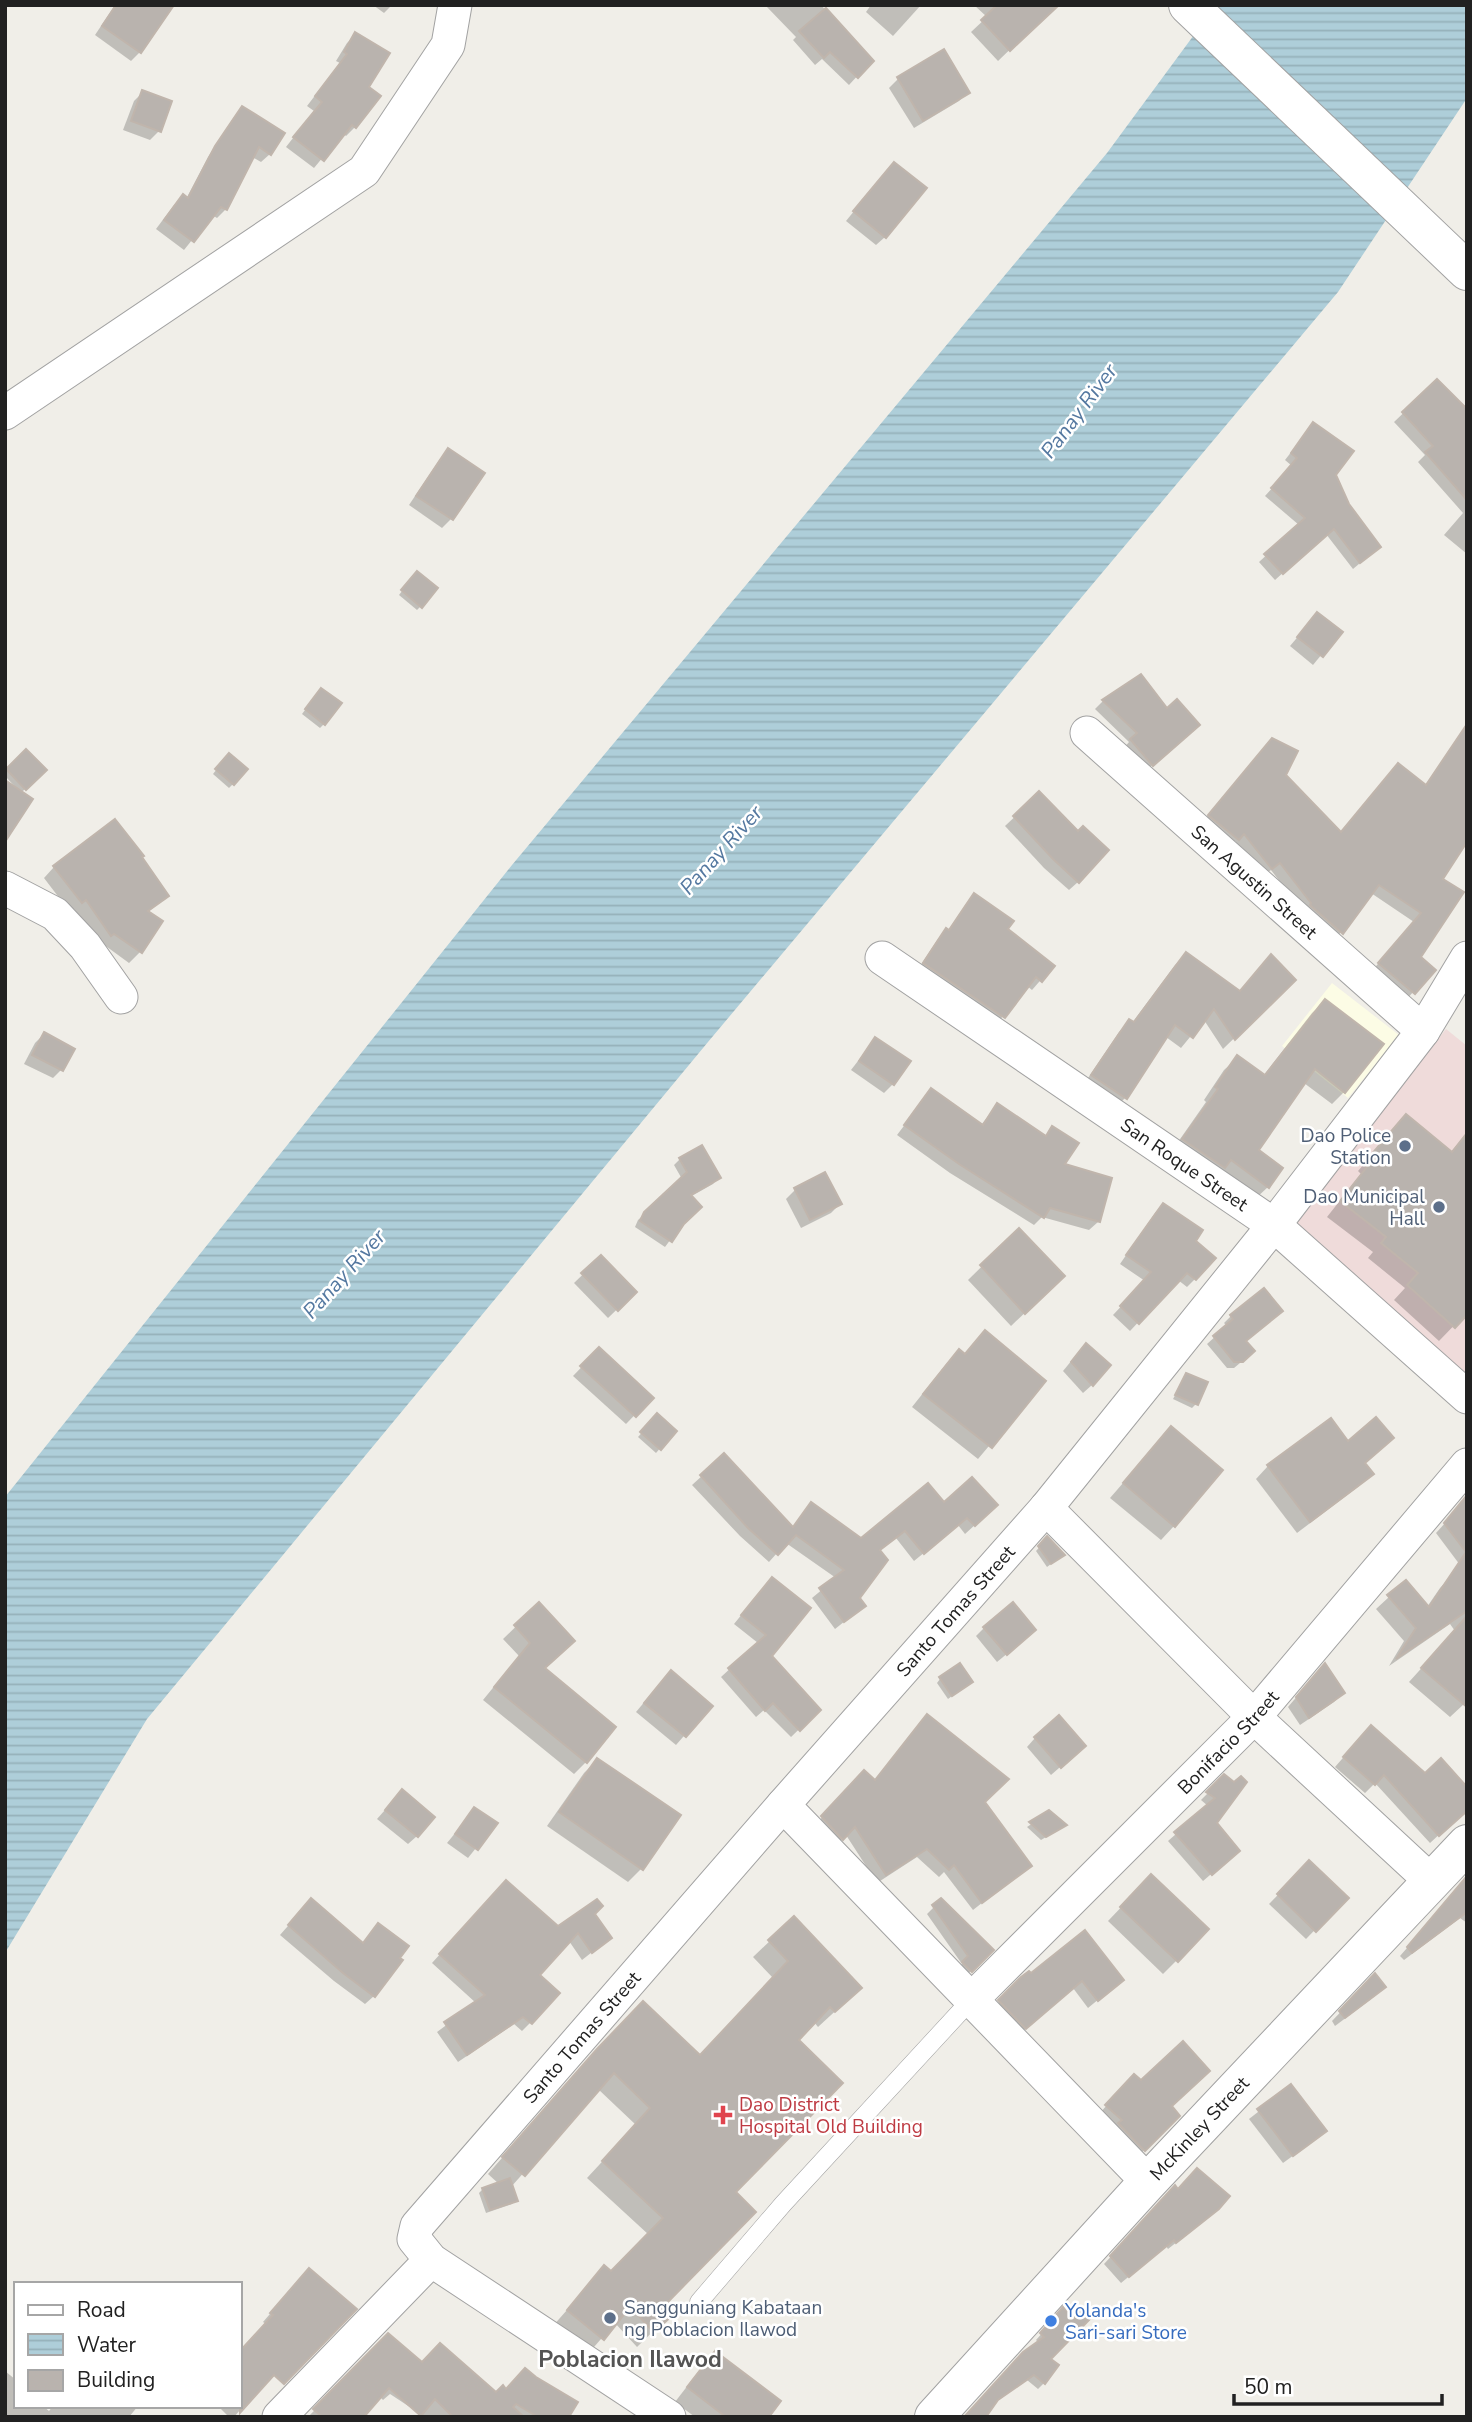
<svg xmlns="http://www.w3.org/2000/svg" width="1472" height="2422" font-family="'Nunito Sans',sans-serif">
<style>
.commercial{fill:#efdbda}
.education{fill:#fcfce5}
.water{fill:url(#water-rules)}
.shadow{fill:#0003}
.building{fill:#b9b3ae;stroke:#c0b5ac;stroke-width:2}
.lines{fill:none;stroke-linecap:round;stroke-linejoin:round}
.service-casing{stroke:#a2a2a2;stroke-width:19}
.minor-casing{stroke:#a2a2a2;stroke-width:35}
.tertiary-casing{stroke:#a2a2a2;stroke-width:40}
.service{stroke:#fff;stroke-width:18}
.minor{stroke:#fff;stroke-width:33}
.tertiary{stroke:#fff;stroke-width:38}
.service-dot{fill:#5c6f8a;stroke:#fff;stroke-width:2.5}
.health-dot{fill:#e0444e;stroke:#fff;stroke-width:2.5}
.shop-dot{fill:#3f7fe0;stroke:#fff;stroke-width:2.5}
.labels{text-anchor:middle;stroke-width:5;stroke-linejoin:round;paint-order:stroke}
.street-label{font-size:19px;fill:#212121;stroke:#fff}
.service-label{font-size:19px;fill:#4e5e75;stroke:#fff;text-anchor:end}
.health-label{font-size:19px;fill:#be3a42;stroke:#fff;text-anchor:start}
.shop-label{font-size:19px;fill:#366cbe;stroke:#fff;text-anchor:start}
.water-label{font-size:21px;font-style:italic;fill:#5478a0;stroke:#fff}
.quarter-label{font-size:23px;font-weight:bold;fill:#545454;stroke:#fff}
</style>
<defs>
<pattern id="water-rules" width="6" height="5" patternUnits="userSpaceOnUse" patternTransform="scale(1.75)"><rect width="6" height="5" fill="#aeced9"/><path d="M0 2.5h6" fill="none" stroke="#95b1ba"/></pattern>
</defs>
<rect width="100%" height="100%" fill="#f0eee8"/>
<path class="commercial" d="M1446 1029 1467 1046V1374L1291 1228Z"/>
<path class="education" d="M1332 983 1399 1035 1348 1098 1282 1046Z"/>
<path class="water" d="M1216 5H1467V98L1338 292 708 1042 147 1719 5 1953V1497L512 865 1107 153Z"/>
<g class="shadow">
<path d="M115 5H164L140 52 131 61 95 35Z"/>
<path d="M373 5H392L384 13Z"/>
<path d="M765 5H821L871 61 849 85 822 59 815 65 793 40 796 37Z"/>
<path d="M871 5H921L893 36 866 12Z"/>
<path d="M974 5H1056L998 61 971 32 987 17Z"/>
<path d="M356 34 366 87 355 127 346 136 343 133 314 168 286 147 314 111 307 106 340 63 336 61 347 43Z"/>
<path d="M943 52 968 92 959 101 914 128 889 88 898 79Z"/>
<path d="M143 92 159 131 150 140 123 130 134 101Z"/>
<path d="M242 108 270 154 261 162 252 157 226 209 217 218 212 215 184 250 156 229 174 205 183 197 186 199 208 157 234 117Z"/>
<path d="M885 173V237L876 245 846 221Z"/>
<path d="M1437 381 1467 411V554L1444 535 1463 513 1418 462 1425 455 1394 422Z"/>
<path d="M1313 424 1347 505 1379 547 1353 569 1326 534 1275 580 1259 562 1299 525 1265 496 1292 466 1285 460Z"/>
<path d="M449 451 482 473 451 519 442 528 409 505 440 459Z"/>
<path d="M413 577 421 606 417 610 399 595Z"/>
<path d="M1317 614 1340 632 1313 665 1290 646Z"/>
<path d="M317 694 324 724 320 728 302 714Z"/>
<path d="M1103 701 1166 710 1189 734 1143 773 1123 749 1129 742 1095 709Z"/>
<path d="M1467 724V839L1441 879 1419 958 1433 970 1405 1001 1371 972 1414 922 1371 893 1334 941 1304 913 1271 870 1263 876 1235 841 1230 847 1201 824 1264 748 1284 775 1340 834 1425 786Z"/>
<path d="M26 752 44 770 21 793 5 776V772Z"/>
<path d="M225 759 233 784 229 788 213 774Z"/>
<path d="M1039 794 1078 882 1069 890 1044 868 1005 826Z"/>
<path d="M140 857 167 896 148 912 161 922 140 952 129 963 103 944 99 946 74 909 70 912 44 878 54 867Z"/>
<path d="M974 895 1006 929 1053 966 1032 990 1027 986 995 1026 916 972 938 939 948 931 966 904Z"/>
<path d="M1186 954 1239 993 1294 980 1223 1049 1204 1020 1181 1048 1166 1037 1125 1098 1115 1108 1082 1087 1119 1032 1129 1021 1132 1023 1175 965Z"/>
<path d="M1325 1001 1344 1092 1332 1104 1304 1083 1256 1150 1268 1187 1255 1199 1171 1152 1206 1102 1204 1100 1224 1070 1237 1058 1263 1076 1312 1013Z"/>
<path d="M44 1034 61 1070 53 1078 24 1064 35 1043Z"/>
<path d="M875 1039 893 1084 884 1093 851 1070Z"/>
<path d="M931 1090 981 1125 997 1105 1044 1137 1053 1128 1062 1165 1110 1179 1098 1222 1089 1230 1042 1217 1034 1225 950 1173 897 1135Z"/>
<path d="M1406 1116 1450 1153 1467 1133V1312L1439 1341 1394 1300 1405 1288 1368 1258 1373 1252 1327 1217 1361 1174 1358 1171Z"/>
<path d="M680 1159 718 1178 713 1184 690 1197 682 1224 665 1247 635 1227 638 1220 682 1179 674 1165Z"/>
<path d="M824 1175 840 1204 831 1213 801 1228 786 1199 795 1190Z"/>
<path d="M1163 1205 1193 1242 1195 1279 1187 1287 1178 1280 1130 1331 1113 1315 1145 1281 1120 1264 1155 1213Z"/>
<path d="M1019 1230 1050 1289 1011 1326 968 1280Z"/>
<path d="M601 1257 635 1292 608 1318 574 1283Z"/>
<path d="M1264 1291 1244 1342 1246 1358 1234 1368H1227L1207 1344 1227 1326 1224 1323 1231 1316Z"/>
<path d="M985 1332 1043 1382 978 1459 912 1407 947 1363 959 1351 964 1355Z"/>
<path d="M599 1349 651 1398 626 1424 573 1376Z"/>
<path d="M1077 1354 1092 1385 1083 1393 1063 1371Z"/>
<path d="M1186 1375 1196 1404 1192 1408 1173 1399Z"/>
<path d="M657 1416 675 1431 656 1453 638 1437Z"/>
<path d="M1171 1428 1174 1526 1161 1540 1110 1498Z"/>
<path d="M1348 1443 1371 1474 1359 1486 1297 1533 1256 1479 1268 1466Z"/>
<path d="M724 1456 792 1529 811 1504 861 1540 944 1504 987 1514 965 1534 958 1525 914 1561 896 1538 879 1551 858 1598 864 1606 835 1629 812 1598 836 1578 786 1543 769 1562 740 1536 692 1485Z"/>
<path d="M1467 1499V1560L1460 1565 1436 1533Z"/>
<path d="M1047 1539 1059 1558 1047 1567 1036 1551Z"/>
<path d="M1452 1575 1467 1585V1625L1464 1704 1450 1717 1409 1682 1455 1631 1450 1624 1389 1666 1404 1641 1376 1609 1389 1597 1427 1607 1440 1588Z"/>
<path d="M764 1587 770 1656 819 1710 791 1737 764 1710 756 1717 721 1677 758 1643 734 1624Z"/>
<path d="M539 1604 543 1669 586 1762 574 1774 483 1700 519 1656 503 1639Z"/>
<path d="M984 1628 1025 1639 997 1662 976 1636Z"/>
<path d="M1316 1674 1343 1693 1334 1702 1300 1725 1288 1707Z"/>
<path d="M940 1679 967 1685 948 1699 937 1683Z"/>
<path d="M662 1681 710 1706 676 1745 636 1712Z"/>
<path d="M927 1716 982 1802 1030 1865 973 1910 944 1872 939 1877 917 1857 877 1883 846 1835 834 1847 814 1826 864 1773 874 1782Z"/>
<path d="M1362 1736 1425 1775 1467 1809 1430 1843 1375 1783 1365 1793 1335 1767Z"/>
<path d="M1035 1738 1075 1754 1051 1775 1027 1747Z"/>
<path d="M597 1760 641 1869 628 1882 547 1826 584 1773Z"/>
<path d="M1224 1777 1214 1824 1230 1858 1203 1881 1168 1841 1208 1806 1201 1800Z"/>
<path d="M393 1801 417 1836 408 1844 377 1819Z"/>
<path d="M475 1809 495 1824 468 1858 447 1843Z"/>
<path d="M1048 1813 1061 1828 1041 1840 1027 1827Z"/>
<path d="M1309 1863 1346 1898 1306 1939 1269 1904Z"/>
<path d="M1151 1876 1177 1960 1163 1974 1108 1921Z"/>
<path d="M1467 1879V1923L1460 1918 1404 1960 1400 1956Z"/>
<path d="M497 1891 558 1928 593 1914 610 1938 582 1960 569 1941 538 1976 557 1993 530 2023 522 2031 514 2024 458 2062 437 2032 476 2003 432 1963Z"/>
<path d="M934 1907 992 1950 964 1978 956 1970 962 1964 927 1914Z"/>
<path d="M302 1910 361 1945 378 1925 374 1996 365 2004 334 1981 280 1935Z"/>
<path d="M794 1918 843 2004 818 2027 814 2022 797 2040 734 2192 662 2305 671 2314 637 2347 615 2323 587 2355 552 2327 604 2268 611 2273 649 2235 587 2178 636 2125 598 2089 511 2187 516 2200 512 2204 486 2213 479 2193 483 2189 499 2184 488 2174 581 2067 643 2003 700 2057 773 1978 753 1957Z"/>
<path d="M1031 1975 1122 1980 1088 2008 1073 1988 1017 2036 991 2010 1023 1978Z"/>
<path d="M1375 1976V1996L1335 2026 1332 2021Z"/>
<path d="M1126 2084 1170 2106 1178 2116 1136 2158 1099 2114Z"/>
<path d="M1291 2086 1316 2139 1283 2163 1249 2119Z"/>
<path d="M1168 2195 1210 2216 1168 2249 1166 2246 1121 2283 1104 2264Z"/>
<path d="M301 2278 341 2298 240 2410 234 2417H229L218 2406H240V2353L266 2324 263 2322Z"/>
<path d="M1063 2310 1044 2383 1038 2389 1027 2380 994 2403 1039 2343 1036 2340Z"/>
<path d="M388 2335 422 2364 496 2394 567 2417H425L390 2394 383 2400 379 2396 362 2417H308Z"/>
<path d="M715 2353 767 2417H695L675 2402 702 2367Z"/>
<path d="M5 2371 16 2380V2406H43L49 2411 53 2406H138L129 2417H5Z"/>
</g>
<g class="building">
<path d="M116 5H174L141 53 102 26Z"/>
<path d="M997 5H1059L1010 51 981 20Z"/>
<path d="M826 8 874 61 858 78 830 52 824 58 799 31Z"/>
<path d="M355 32 390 53 369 87 381 96 356 128 352 125 324 161 293 137 322 102 315 96 347 54 344 52Z"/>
<path d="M944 49 970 93 923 121 897 77Z"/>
<path d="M142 90 172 101 161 132 131 121Z"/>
<path d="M242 106 285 133 271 155 259 147 227 210 221 207 194 242 164 220 183 194 188 198 215 146Z"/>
<path d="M894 162 927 188 886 238 853 211Z"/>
<path d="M1437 379 1467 409V500L1425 452 1433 446 1402 412Z"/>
<path d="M1313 422 1354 451 1336 475 1349 504 1381 547 1360 563 1334 529 1283 574 1264 554 1305 518 1271 488 1297 458 1291 453Z"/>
<path d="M448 448 485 473 453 520 416 496Z"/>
<path d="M417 571 438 588 422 608 401 590Z"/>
<path d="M1317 612 1343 632 1323 657 1297 637Z"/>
<path d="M1141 674 1167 708 1177 699 1200 725 1153 766 1130 739 1137 733 1102 700Z"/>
<path d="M321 688 342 703 325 725 305 709Z"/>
<path d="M1467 724V842L1443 879 1464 892 1421 957 1436 970 1415 994 1378 963 1421 913 1379 885 1343 934 1310 905 1311 903 1280 863 1272 869 1244 834 1239 840 1208 815 1272 738 1298 751 1286 775 1341 832 1398 763 1426 785Z"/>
<path d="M26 749 47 770 26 790 6 769Z"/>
<path d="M229 753 248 769 234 785 215 769Z"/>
<path d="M5 780 33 799 5 842Z"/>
<path d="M1039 791 1078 831 1083 826 1109 850 1079 883 1053 859 1013 816Z"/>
<path d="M115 819 144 856 142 857 169 896 148 911 163 921 142 953 114 934 111 936 86 900 82 903 53 866Z"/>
<path d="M974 893 1014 921 1008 929 1055 966 1042 982 1036 977 1005 1018 923 963 946 928 949 930Z"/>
<path d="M1186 952 1240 991 1271 954 1296 980 1235 1040 1214 1009 1193 1038 1175 1025 1127 1099 1091 1075 1129 1019 1134 1022Z"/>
<path d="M1325 999 1384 1044 1345 1093 1315 1069 1259 1150 1283 1168 1269 1188 1231 1160 1225 1168 1182 1139 1218 1089 1215 1087 1237 1055 1265 1075Z"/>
<path d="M44 1032 75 1049 63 1071 32 1055Z"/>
<path d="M875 1037 911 1061 894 1085 859 1061Z"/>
<path d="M931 1088 983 1125 997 1103 1046 1136 1052 1126 1079 1143 1065 1164 1112 1178 1100 1222 1050 1208 1044 1218 959 1164 904 1125Z"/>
<path d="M1406 1114 1452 1152 1467 1133V1315L1455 1328 1407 1285 1418 1273 1381 1243 1386 1237 1340 1201 1374 1158 1371 1155Z"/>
<path d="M702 1145 721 1178 691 1195 702 1207 684 1224 672 1242 640 1221 644 1212 687 1172 679 1158Z"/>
<path d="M825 1172 842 1204 810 1220 794 1188Z"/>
<path d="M1163 1203 1203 1230 1196 1241 1216 1258 1196 1280 1187 1273 1139 1324 1120 1306 1151 1272 1126 1255Z"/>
<path d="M1019 1228 1065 1276 1025 1314 980 1265Z"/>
<path d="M601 1255 637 1292 618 1311 581 1273Z"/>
<path d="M1264 1288 1283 1311 1246 1341 1255 1351 1243 1362H1234L1213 1336 1233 1319 1230 1315Z"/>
<path d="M985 1330 1046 1381 992 1448 923 1394 959 1349 965 1354Z"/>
<path d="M1086 1343 1111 1365 1093 1386 1071 1362Z"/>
<path d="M599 1347 654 1398 636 1417 580 1366Z"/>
<path d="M1186 1373 1208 1382 1198 1405 1175 1395Z"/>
<path d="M657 1413 677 1431 661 1450 640 1432Z"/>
<path d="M1376 1417 1394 1438 1365 1463 1374 1474 1310 1522 1267 1465 1331 1418 1348 1441Z"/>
<path d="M1171 1426 1223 1470 1175 1527 1123 1483Z"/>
<path d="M724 1453 793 1527 811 1502 861 1538 928 1483 944 1502 972 1477 998 1505 975 1526 967 1518 924 1554 905 1531 880 1550 888 1560 860 1598 866 1606 844 1622 819 1588 844 1570 796 1535 778 1555 748 1528 700 1475Z"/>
<path d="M1467 1495V1611L1396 1659 1416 1628 1387 1595 1406 1580 1429 1607 1466 1552 1444 1523Z"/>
<path d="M1047 1536 1065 1555 1051 1564 1038 1546Z"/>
<path d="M772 1577 811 1608 772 1656 821 1710 800 1731 773 1703 765 1711 728 1668 766 1635 741 1615Z"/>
<path d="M539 1602 575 1641 545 1668 616 1727 587 1763 494 1687 530 1643 514 1625Z"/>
<path d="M1013 1602 1036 1630 1007 1655 983 1627Z"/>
<path d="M1467 1616V1707L1421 1668Z"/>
<path d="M960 1663 973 1682 952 1696 939 1677Z"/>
<path d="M1325 1663 1345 1693 1309 1718 1296 1697Z"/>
<path d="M671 1670 713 1706 686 1737 644 1703Z"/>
<path d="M927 1714 1009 1779 985 1802 1032 1866 982 1903 954 1865 949 1870 927 1849 886 1875 855 1827 843 1840 821 1816 864 1770 875 1780Z"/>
<path d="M1059 1715 1086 1746 1061 1768 1034 1737Z"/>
<path d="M1371 1725 1425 1773 1441 1758 1467 1787V1811L1439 1836 1384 1775 1375 1785 1343 1757Z"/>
<path d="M597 1758 681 1815 643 1870 559 1812Z"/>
<path d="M1224 1774 1234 1782 1241 1776 1247 1782 1217 1823 1240 1851 1212 1875 1174 1832 1215 1798 1206 1792Z"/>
<path d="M402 1789 435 1817 418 1837 385 1810Z"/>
<path d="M474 1807 498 1823 478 1850 455 1834Z"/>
<path d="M1049 1810 1067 1825 1046 1837 1029 1822Z"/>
<path d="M1309 1860 1349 1898 1316 1932 1277 1894Z"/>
<path d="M1151 1874 1209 1929 1178 1962 1120 1907Z"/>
<path d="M1467 1876V1912L1412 1953 1407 1947Z"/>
<path d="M506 1880 558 1926 597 1899 603 1906 595 1914 612 1938 592 1953 578 1933 540 1975 560 1993 532 2024 523 2017 467 2055 444 2022 485 1995 439 1954Z"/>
<path d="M311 1898 363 1943 378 1923 409 1946 400 1958 403 1960 375 1997 343 1973 288 1925Z"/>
<path d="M941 1898 994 1950 972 1972 962 1962 968 1956 932 1905Z"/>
<path d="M794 1916 862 1988 835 2012 830 2007 799 2040 843 2083 736 2192 756 2212 665 2305 674 2314 654 2332 630 2307 604 2340 567 2310 604 2265 611 2271 663 2218 602 2161 650 2108 614 2073 525 2176 502 2157 597 2049 643 2001 700 2055 788 1961 768 1940Z"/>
<path d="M1085 1930 1124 1980 1098 2001 1082 1981 1026 2029 998 2000 1021 1977 1029 1971 1031 1973Z"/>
<path d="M1375 1973 1386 1987 1345 2018 1339 2011Z"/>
<path d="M1183 2041 1210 2071 1172 2106 1180 2116 1145 2151 1118 2123 1122 2120 1105 2105 1134 2074 1141 2080Z"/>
<path d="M1291 2084 1327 2131 1293 2156 1257 2109Z"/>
<path d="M1197 2168 1230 2196 1219 2209 1176 2243 1174 2240 1129 2277 1110 2256 1175 2185 1178 2189Z"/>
<path d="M510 2178 518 2201 490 2210 482 2188Z"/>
<path d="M309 2268 357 2309 284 2384 274 2375 240 2413V2351L273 2315 270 2313Z"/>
<path d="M1063 2307 1073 2316 1084 2308 1092 2317 1051 2359 1059 2365 1045 2384 1034 2375 998 2400 986 2417H964L1023 2352 1044 2337 1040 2333Z"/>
<path d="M388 2333 422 2362 440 2343 496 2392 503 2385 506 2389 525 2368 536 2377 578 2402 569 2417H538L516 2404 513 2407 524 2417H453L435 2399 421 2416 389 2388 364 2417H322L313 2409Z"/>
<path d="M715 2351 781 2401 769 2417H726L687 2387Z"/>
</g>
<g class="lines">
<defs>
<path id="service" d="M699 2302 783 2204 971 2000"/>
<g id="minor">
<path d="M5 413 364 171 448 45 455 5"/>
<path id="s1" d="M1087 733 1423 1031"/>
<path d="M5 888 55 914 85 946 121 997"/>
<path id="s2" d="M882 958 1274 1225 1467 1397"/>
<path d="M1046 1508 1254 1717 1431 1881"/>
<path d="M783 1805 1148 2182"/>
<path id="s3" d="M971 2000 1254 1717 1467 1465"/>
<path d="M279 2417 431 2260"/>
<path id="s4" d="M669 2417 431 2260 414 2239 417 2226 783 1805 1046 1508 1274 1225 1423 1031 1467 958"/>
</g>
<g id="tertiary">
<path d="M1188 5 1467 271"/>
<path id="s5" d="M934 2417 1148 2182 1467 1844"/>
</g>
</defs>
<use href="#service" class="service-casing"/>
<use href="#minor" class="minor-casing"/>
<use href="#tertiary" class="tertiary-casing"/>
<use href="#service" class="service"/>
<use href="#minor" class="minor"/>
<use href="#tertiary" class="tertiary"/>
</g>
<g class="service-dot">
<circle cx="1405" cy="1146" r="7"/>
<circle cx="1439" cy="1207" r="7"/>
<circle cx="610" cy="2318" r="7"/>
</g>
<path class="health-dot" d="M719.5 2104.5h7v7h7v7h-7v7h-7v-7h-7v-7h7z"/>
<circle class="shop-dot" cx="1051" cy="2321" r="7"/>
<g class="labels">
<g class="street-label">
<text dy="7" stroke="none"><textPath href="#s1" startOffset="224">San Agustin Street</textPath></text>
<text dy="7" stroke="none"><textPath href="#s2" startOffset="366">San Roque Street</textPath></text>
<text dy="7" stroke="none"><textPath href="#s4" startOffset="1143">Santo Tomas Street</textPath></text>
<text dy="7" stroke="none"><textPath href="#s3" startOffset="364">Bonifacio Street</textPath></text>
<text dy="7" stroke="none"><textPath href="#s4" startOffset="576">Santo Tomas Street</textPath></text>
<text dy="7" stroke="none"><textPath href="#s5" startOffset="392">McKinley Street</textPath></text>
</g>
<g class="service-label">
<text x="1391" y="1142">Dao Police<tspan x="1391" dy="22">Station</tspan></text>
<text x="1425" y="1203">Dao Municipal<tspan x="1425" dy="22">Hall</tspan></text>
<text x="624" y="2314" text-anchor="start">Sangguniang Kabataan<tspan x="624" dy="22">ng Poblacion Ilawod</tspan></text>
</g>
<g class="health-label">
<text x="739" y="2111">Dao District<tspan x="739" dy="22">Hospital Old Building</tspan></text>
</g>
<g class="shop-label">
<text x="1065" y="2317">Yolanda's<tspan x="1065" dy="22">Sari-sari Store</tspan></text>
</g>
<g class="water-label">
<text transform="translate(1079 411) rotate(-53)" y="7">Panay River</text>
<text transform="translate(721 850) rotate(-48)" y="7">Panay River</text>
<text transform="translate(344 1274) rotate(-48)" y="7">Panay River</text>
</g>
<g class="quarter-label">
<text x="630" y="2367">Poblacion Ilawod</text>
</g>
</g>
<rect width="1472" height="2422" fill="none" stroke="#212121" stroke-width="14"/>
<rect x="14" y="2282" width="228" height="126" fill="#ffffff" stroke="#a6a6a6" stroke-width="2"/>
<rect x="28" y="2305" width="35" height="10" fill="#ffffff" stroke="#a6a6a6" stroke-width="2"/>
<text x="77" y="2317" font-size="21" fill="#212121">Road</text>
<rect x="28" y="2334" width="35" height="21" fill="url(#water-rules)" stroke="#a6a6a6" stroke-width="2"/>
<text x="77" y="2352" font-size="21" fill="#212121">Water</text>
<rect x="28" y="2370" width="35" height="21" fill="#b9b3ae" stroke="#a6a6a6" stroke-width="2"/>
<text x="77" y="2387" font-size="21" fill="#212121">Building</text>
<path d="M1234 2394v10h208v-10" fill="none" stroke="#212121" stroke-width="3.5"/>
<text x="1244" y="2394" font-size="21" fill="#212121" stroke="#ffffff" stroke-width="5" paint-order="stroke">50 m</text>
</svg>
